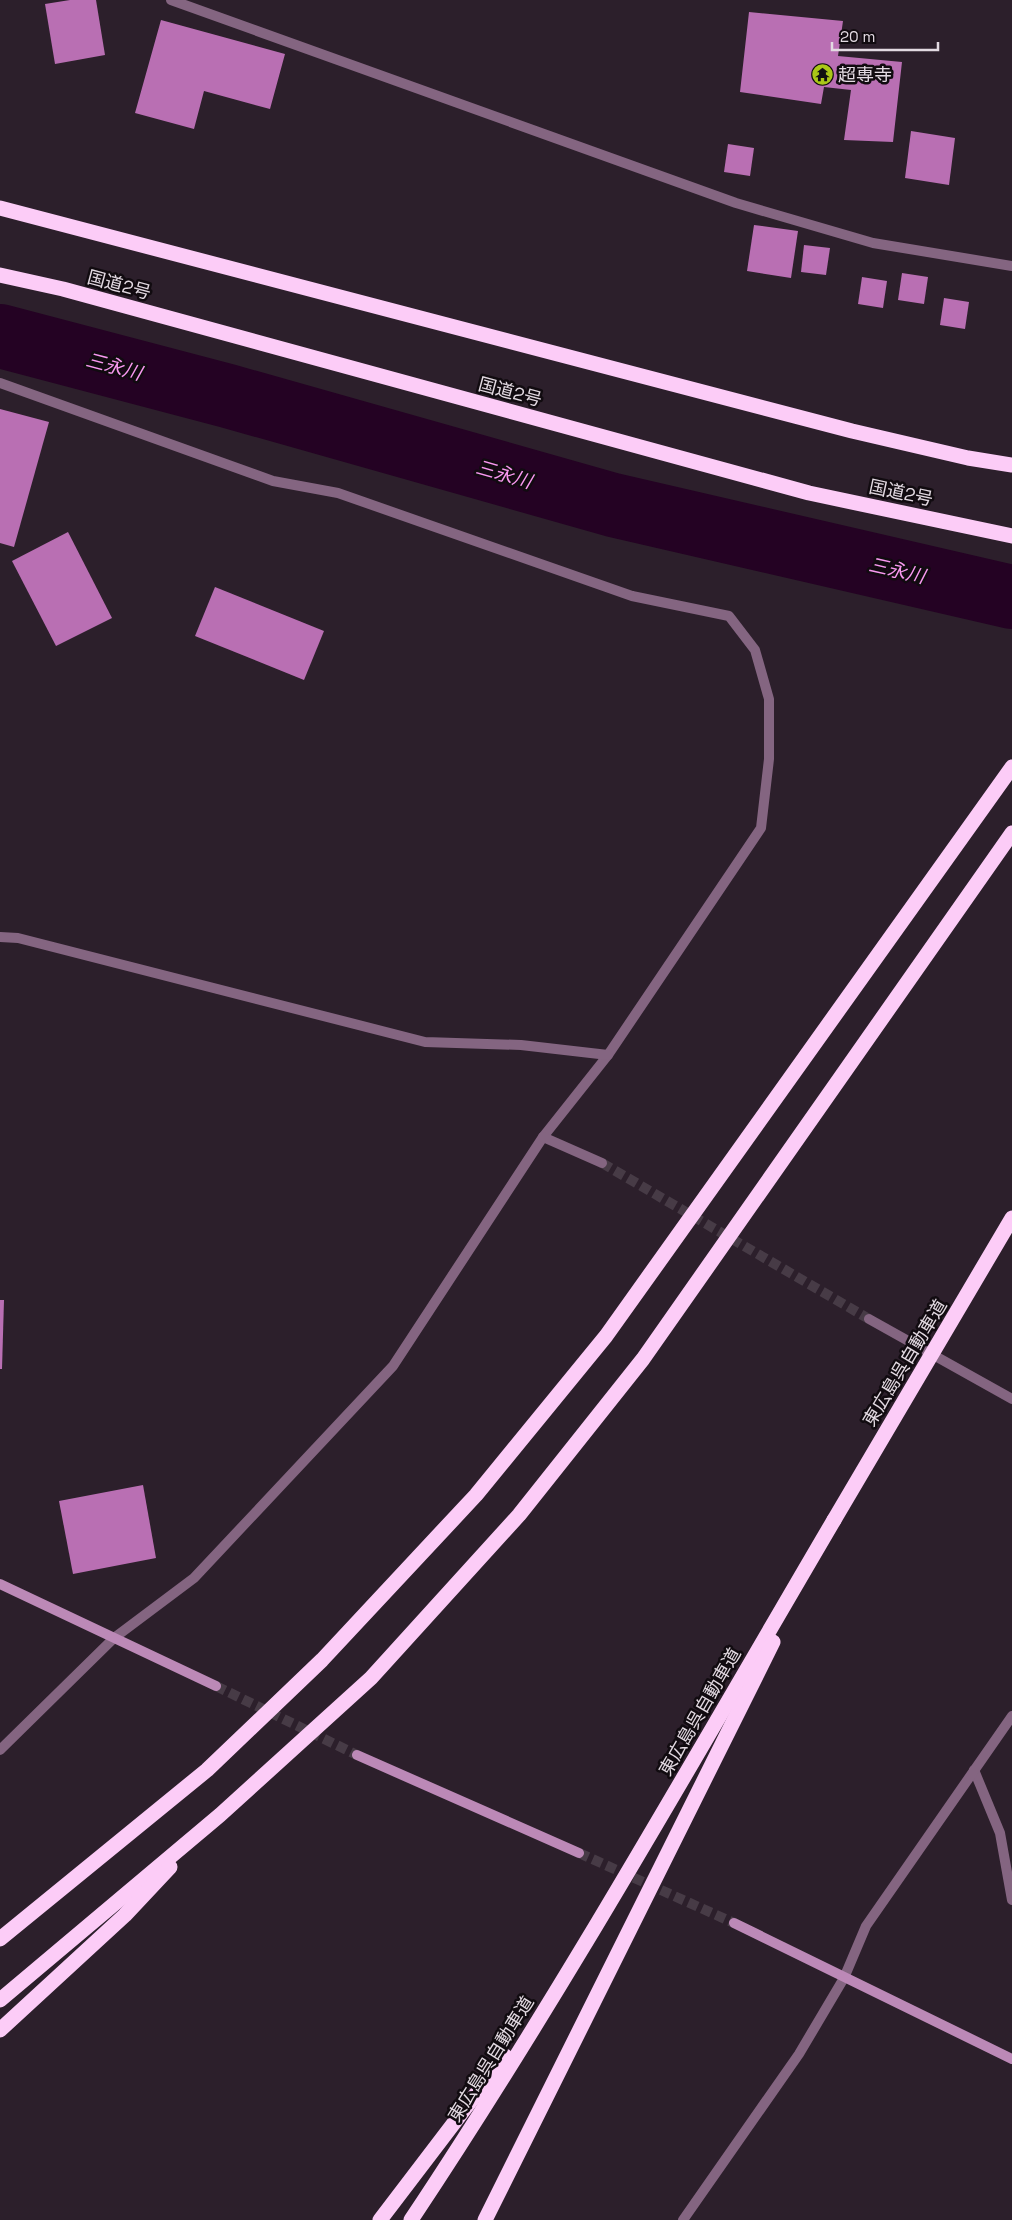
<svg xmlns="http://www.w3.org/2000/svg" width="1012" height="2220" font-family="'Space Grotesk','Noto Sans JP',sans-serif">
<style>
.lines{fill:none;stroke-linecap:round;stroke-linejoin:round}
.river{stroke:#240223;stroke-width:64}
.building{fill:#b96fb3}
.street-tunnel{stroke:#473b46;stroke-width:10;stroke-dasharray:10 5;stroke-linecap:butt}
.secondary-tunnel{stroke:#473b46;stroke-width:10;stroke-dasharray:10 5;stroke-linecap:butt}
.street{stroke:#846581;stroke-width:10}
.secondary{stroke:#bc89b7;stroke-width:10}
.highway{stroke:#fcccf7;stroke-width:15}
.highway-bridge{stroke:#fcccf7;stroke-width:15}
.labels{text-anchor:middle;stroke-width:5;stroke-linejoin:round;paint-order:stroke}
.poi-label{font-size:18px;fill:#e3dae2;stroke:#110b10;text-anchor:start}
.street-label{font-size:18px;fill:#e3dae2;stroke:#110b10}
.water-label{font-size:19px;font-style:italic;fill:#f898f0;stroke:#110b10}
</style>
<rect width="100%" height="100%" fill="#2c1f2b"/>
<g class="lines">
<path class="river" d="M0 336 228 396 613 505 1012 597"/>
</g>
<g class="building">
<path d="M70 0H96L105 55 55 64 45 4Z"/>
<path d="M749 12 843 21 838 56 902 62 893 142 844 140 851 90 824 87 821 104 740 92Z"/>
<path d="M161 20 285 54 270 109 204 91 194 129 135 113Z"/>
<path d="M911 131 955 138 949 185 905 178Z"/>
<path d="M728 144 754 148 750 176 724 172Z"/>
<path d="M754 225 798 231 791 278 747 271Z"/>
<path d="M804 245 830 248 826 275 801 272Z"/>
<path d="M902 273 928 277 924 304 898 300Z"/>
<path d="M862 277 887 281 883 308 858 304Z"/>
<path d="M944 298 969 302 965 329 940 325Z"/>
<path d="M0 409 49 422 14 547 0 543Z"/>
<path d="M68 532 112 618 56 646 12 561Z"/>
<path d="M215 587 324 631 304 680 195 636Z"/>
<path d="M0 1300H4L2 1369H0Z"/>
<path d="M143 1485 156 1558 73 1574 59 1501Z"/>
</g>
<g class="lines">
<path class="street-tunnel" d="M602 1163 869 1319"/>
<g class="secondary-tunnel">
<path d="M216 1686 357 1755"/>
<path d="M579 1853 734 1923"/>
</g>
<g class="street">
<path d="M171 0 736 203 873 243 1012 266"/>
<path d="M0 383 273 481 338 493 632 596 729 616 755 650 769 699V759L761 828 608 1055 543 1137 393 1366 194 1578 114 1638 0 1750"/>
<path d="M0 937 18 938 425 1042 521 1045 608 1055"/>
<path d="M543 1137 602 1163"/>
<path d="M869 1319 1012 1399"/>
<path d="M974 1770 1000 1833 1012 1900"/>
<path d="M683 2220 799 2054 844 1978 866 1926 1012 1716"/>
</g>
<g class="secondary">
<path d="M0 1584 216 1686"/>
<path d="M357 1755 579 1853"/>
<path d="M734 1923 1012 2059"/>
</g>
<g class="highway">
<path d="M0 208 852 431 968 458 1012 465"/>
<path d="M0 275 63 289 809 493 1012 536"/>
<path d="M0 1939 207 1770 322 1660 476 1495 606 1336 1012 767"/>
<path d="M0 2000 220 1815 371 1678 519 1515 643 1359 1012 833"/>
<path d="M0 2030 125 1915 170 1867"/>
<path d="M380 2220 505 2056"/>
<path d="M411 2220C562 1993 696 1755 834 1520"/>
<path d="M485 2220 773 1642"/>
</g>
<path class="highway-bridge" d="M834 1520 1012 1218"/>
</g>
<defs>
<symbol id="temple-disc" viewBox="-11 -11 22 22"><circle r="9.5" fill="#aac717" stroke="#110b10"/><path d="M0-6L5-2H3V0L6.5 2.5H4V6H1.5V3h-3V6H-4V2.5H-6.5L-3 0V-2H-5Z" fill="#111"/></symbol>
</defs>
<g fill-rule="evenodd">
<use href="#temple-disc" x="810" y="62" width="25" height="25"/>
</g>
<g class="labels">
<g class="poi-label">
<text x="838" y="81">超専寺</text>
</g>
<g class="street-label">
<text transform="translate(119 285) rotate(15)" y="6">国道2号</text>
<text transform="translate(510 392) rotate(15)" y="6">国道2号</text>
<text transform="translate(901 493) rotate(12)" y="6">国道2号</text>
<text transform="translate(905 1363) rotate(-59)" y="6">東広島呉自動車道</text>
<text transform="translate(700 1712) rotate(-60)" y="6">東広島呉自動車道</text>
<text transform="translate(491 2059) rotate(-58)" y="6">東広島呉自動車道</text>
</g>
<g class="water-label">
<text transform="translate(114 366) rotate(15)" y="7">三永川</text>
<text transform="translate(504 474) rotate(16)" y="7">三永川</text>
<text transform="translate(897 570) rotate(13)" y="7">三永川</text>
</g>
</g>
<path d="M832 42v8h106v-8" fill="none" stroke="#e3dae2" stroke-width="2.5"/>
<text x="840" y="42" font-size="15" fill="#e3dae2" stroke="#110b10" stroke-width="4" paint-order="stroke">20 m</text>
</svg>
